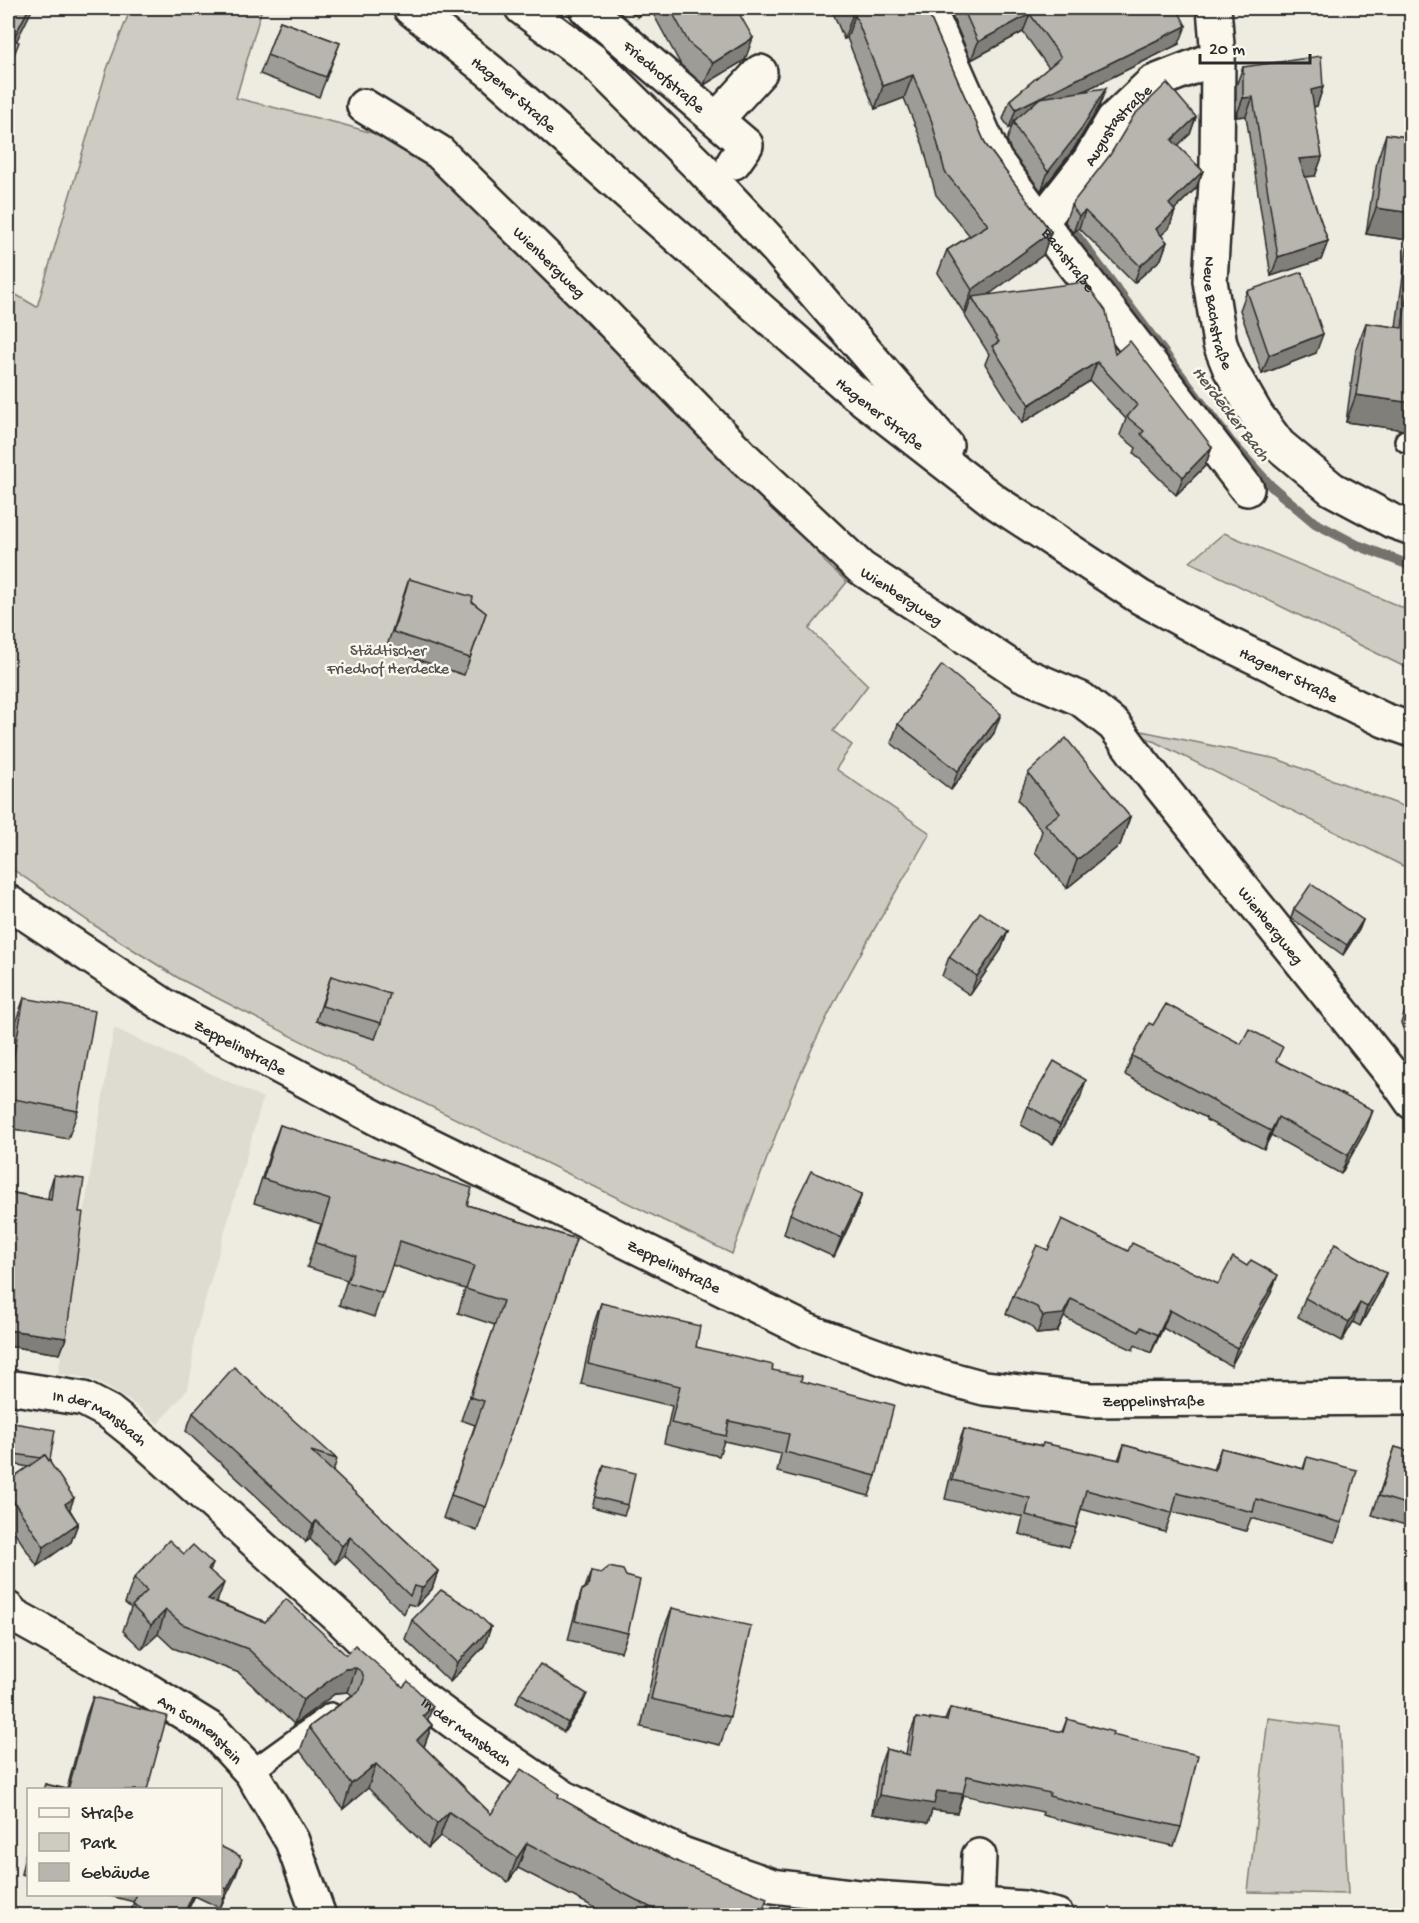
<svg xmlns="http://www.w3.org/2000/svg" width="1419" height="1923" font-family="'Gochi Hand',sans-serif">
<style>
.built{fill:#dedbd1}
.green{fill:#cecbc2;stroke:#7c7b76;stroke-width:1.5}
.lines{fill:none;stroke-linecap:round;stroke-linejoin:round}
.stream{stroke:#74726e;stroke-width:10}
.service-casing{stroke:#2b2b2b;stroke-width:26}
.minor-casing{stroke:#2b2b2b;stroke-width:38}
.primary-casing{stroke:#2b2b2b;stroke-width:38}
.service{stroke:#fbf7ec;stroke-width:21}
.minor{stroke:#fbf7ec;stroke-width:33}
.primary{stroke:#fbf7ec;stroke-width:33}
.wall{fill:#9e9c96;stroke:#2b2b2b;stroke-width:1.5}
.shaded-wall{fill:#817f7a;stroke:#2b2b2b;stroke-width:1.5}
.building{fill:#b8b5ae;stroke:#2b2b2b;stroke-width:1.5}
.labels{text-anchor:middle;stroke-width:5;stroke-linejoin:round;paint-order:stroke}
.street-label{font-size:16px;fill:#2b2b2b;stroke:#fbf7ec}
.park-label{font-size:16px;fill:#545351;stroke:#fbf7ec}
.water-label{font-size:18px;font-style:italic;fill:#555552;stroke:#fbf7ec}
</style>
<rect width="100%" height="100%" fill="#eeebe0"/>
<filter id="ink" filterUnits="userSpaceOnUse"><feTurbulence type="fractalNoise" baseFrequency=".0167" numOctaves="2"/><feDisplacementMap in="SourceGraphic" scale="12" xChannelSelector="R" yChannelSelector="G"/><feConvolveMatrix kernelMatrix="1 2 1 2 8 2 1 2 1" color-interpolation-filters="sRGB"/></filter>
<g filter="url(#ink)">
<path class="built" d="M114 1028 263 1098 194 1339 192 1368 188 1389 158 1424 136 1405 98 1382 84 1377 58 1374Z"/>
<g class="green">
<path d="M131 8H251L261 12 236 98 341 124 425 148 591 312 584 321 796 521 825 562 847 582 809 629 868 685 833 731 852 745 836 769 930 833C895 894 858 954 827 1017 789 1093 761 1174 732 1254L395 1089 180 979 94 925 8 866V290L37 307 107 69Z"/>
<path d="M1224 533 1411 611V670L1190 562Z"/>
<path d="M1127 728 1277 759 1411 809V870Z"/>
<path d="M1268 1718 1340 1727 1348 1894 1248 1892Z"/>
</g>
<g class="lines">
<path class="stream" d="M1071 228 1230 441 1271 486 1315 523 1357 545 1412 566"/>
<defs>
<g id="service">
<path d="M1406 441 1412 443"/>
<path d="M251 1772 331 1714"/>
</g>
<g id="minor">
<path id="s1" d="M586 8 746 145 734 162"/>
<path id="s2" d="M928 8 995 160 1041 222 1247 489"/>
<path id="s3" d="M1214 8 1218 57 1217 167 1210 281 1220 344 1230 369 1256 414 1279 445 1332 489 1392 521 1412 528"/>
<path id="s4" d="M364 106 439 152 601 311 744 458 861 568 1022 674 1081 699 1114 725 1139 759 1398 1082 1412 1102"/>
<path d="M717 119 760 72"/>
<path id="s5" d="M1041 222 1089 161 1113 120 1152 83 1218 57"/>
<path id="s6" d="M8 902 165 1006 382 1121 808 1331 910 1368 984 1388 1090 1400 1412 1398"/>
<path id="s7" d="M8 1387 84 1399 109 1412 139 1436 342 1620 419 1696 473 1736 566 1799 682 1854 773 1886 859 1897 1024 1908 1057 1916"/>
<path id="s8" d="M8 1609 13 1615 141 1686 212 1730 251 1772 292 1841 319 1916"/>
<path d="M977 1905 979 1856"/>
</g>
<g id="primary">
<path id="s9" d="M410 8 491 72 849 388 994 501 1140 597 1208 634 1384 720 1412 730"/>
<path d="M522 8 592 60 702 169 778 250 946 445"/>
</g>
</defs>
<use href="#service" class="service-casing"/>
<use href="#minor" class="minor-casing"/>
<use href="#primary" class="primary-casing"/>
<use href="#service" class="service"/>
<use href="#minor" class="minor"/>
<use href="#primary" class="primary"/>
</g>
<g class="wall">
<path d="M624 8H649L638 17Z"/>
<path d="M650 8H736L745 60 704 85 681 65Z"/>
<path d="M831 8H926L986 145 1051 232 1043 255 988 295 1115 354 1212 447 1205 466 1176 495 1134 453 1136 448 1120 435 1126 419 1090 381 1022 423 985 364 989 354 965 316 967 311 964 313 938 273 947 250 970 236 936 195 923 145 904 98 875 109 847 38 844 39Z"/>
<path d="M951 8H1177L1179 44 1082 92 1099 107 1073 150 1041 191 1011 151 1007 140 1012 126 1009 128 1003 119 1010 100 1049 68 1023 32 971 60 950 11Z"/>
<path d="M280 21 340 43 319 97 260 74Z"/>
<path d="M1243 67 1323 87 1317 106 1313 107 1322 157 1315 176 1305 177 1328 241 1321 260 1271 276 1246 116 1236 117V86Z"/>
<path d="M1196 117 1190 134 1177 146 1203 171 1196 188 1174 210 1175 211 1169 228 1161 235 1167 242 1161 259 1134 283 1079 228 1073 233 1065 222 1071 205Z"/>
<path d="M1386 134 1412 138V431L1346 422 1356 349 1366 323 1396 327 1408 240 1366 234 1377 161Z"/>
<path d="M1247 291 1316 353 1262 374 1240 310Z"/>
<path d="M409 579 472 602 486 613 464 675 386 649Z"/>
<path d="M898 724 994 733 951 790 891 743Z"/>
<path d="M1028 773 1130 817 1120 845 1067 888 1035 852 1042 831 1018 800Z"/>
<path d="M1294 909 1363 920 1359 930 1343 955 1291 918Z"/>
<path d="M1008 931 1001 950 970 995 942 976 949 957Z"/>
<path d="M331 976 381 1023 375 1039 316 1021Z"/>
<path d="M24 998 78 1111 68 1139 8 1128V1060L14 1026Z"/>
<path d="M1412 999V1051L1401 1023 1409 1000Z"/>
<path d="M1153 1025 1241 1044 1373 1110 1366 1129 1341 1174 1271 1135 1264 1149 1206 1120V1118L1125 1075 1132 1056Z"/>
<path d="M1080 1099 1053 1144 1021 1125 1028 1106Z"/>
<path d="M280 1125 467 1205 576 1239 477 1531 443 1518 475 1425 461 1420 495 1325 458 1313 465 1289 392 1265 374 1317 339 1305 347 1280 307 1267 321 1224 254 1203 271 1149Z"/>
<path d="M54 1175 79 1212 66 1338 60 1354 8 1346V1192L48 1199 49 1191Z"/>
<path d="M862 1194 855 1213 834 1257 784 1234 790 1214Z"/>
<path d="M1048 1250 1128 1251 1218 1284 1271 1293 1231 1366 1163 1328 1151 1353 1135 1345 1133 1350 1064 1317 1057 1332 1037 1334 1030 1325 1006 1314 1013 1296Z"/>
<path d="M1386 1273 1379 1292 1360 1326 1353 1322 1342 1341 1298 1317 1305 1298Z"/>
<path d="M601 1303 696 1347 772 1370 801 1381 876 1476 869 1496 777 1472 781 1454 724 1441 719 1456 664 1443 672 1406 581 1384 594 1323Z"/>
<path d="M193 1413 337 1459 333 1472 438 1571 432 1589 416 1606 408 1604 404 1614 344 1555 335 1564 310 1539 306 1542 186 1431Z"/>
<path d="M8 1422 50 1460V1462L70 1510 78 1523 71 1542 37 1566 8 1522V1481L28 1467 8 1463Z"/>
<path d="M964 1429 1042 1446 1118 1460 1124 1445 1213 1470 1221 1448 1303 1469 1307 1457 1342 1523 1335 1542 1251 1518 1246 1531 1172 1512 1165 1532 1081 1509 1076 1528 1069 1547 1019 1534 1023 1517 945 1499 957 1448Z"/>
<path d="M1395 1447 1412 1452V1527L1372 1515Z"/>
<path d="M604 1465 628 1505 624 1515 592 1507Z"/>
<path d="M184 1554 213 1564 210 1571 217 1602 346 1655 428 1720 432 1725 424 1747 491 1814 558 1797 632 1839 763 1910 800 1916H611L518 1868 508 1882 440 1836 428 1848 368 1788 343 1809 300 1751 309 1727 352 1695 348 1692 336 1693 294 1724 239 1673 173 1648 158 1634 142 1649 123 1631 131 1608 125 1603 134 1578Z"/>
<path d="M591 1571 628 1633 621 1652 568 1640 576 1609 582 1590 585 1588Z"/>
<path d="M672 1608 730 1717 720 1745 641 1727 661 1636Z"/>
<path d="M412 1620 491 1627 484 1646 450 1682 405 1639Z"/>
<path d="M520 1693 583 1703 564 1732 516 1703Z"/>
<path d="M93 1697 147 1790H43L45 1784 67 1789 86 1716Z"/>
<path d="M950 1708 1062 1732 1067 1719 1112 1735 1181 1827 1174 1846 1076 1824 1042 1815 1043 1812 963 1795 957 1813 932 1810 928 1823 872 1814 879 1768 886 1749 906 1754 909 1737 916 1718 930 1720H945Z"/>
<path d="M28 1843V1876L21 1874Z"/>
<path d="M220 1846 235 1878 220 1908 195 1896 185 1916H129L134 1902 103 1894H220Z"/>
</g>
<g class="shaded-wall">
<path d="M29 8H33L8 58 13 39Z"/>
<path d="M641 8H649L638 17Z"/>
<path d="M1030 14 1023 32 971 60 978 42Z"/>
<path d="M855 15 847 38 844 39 852 16Z"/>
<path d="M1186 26 1179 44 1015 125 1014 121 1012 126 1009 128 1016 109Z"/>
<path d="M753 38 745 60 704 85 713 63Z"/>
<path d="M913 75 904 98 875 109 883 86Z"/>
<path d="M1323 87 1317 106 1304 109 1311 90Z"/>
<path d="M1106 88 1099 107 1073 150 1041 191 1048 172Z"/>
<path d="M1253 97 1246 116 1236 117 1243 98Z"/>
<path d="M1196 117 1190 134 1165 157 1172 140Z"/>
<path d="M1322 157 1315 176 1292 178 1299 159Z"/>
<path d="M1203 171 1196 188 1163 221 1169 204Z"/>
<path d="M1376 208 1412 213V231L1408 240 1366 234Z"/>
<path d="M1085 211 1079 228 1073 233 1079 216Z"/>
<path d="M1175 211 1169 228 1150 246 1156 229Z"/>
<path d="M1051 232 1043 255 976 304 972 297 967 311 964 313 972 290Z"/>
<path d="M1328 241 1321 260 1271 276 1278 257Z"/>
<path d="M1167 242 1161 259 1134 283 1140 266Z"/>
<path d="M1323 334 1316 353 1262 374 1269 355Z"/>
<path d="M1097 362 1090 381 1022 423 1029 405Z"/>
<path d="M1356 395 1412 403V431L1346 422Z"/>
<path d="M1212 447 1205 466 1176 495 1183 477Z"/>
<path d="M1001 714 994 733 951 790 958 771Z"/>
<path d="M1130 817 1120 845 1067 888 1077 860Z"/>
<path d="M1363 920 1359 930 1343 955 1347 945Z"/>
<path d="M1008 931 1001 950 970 995 977 976Z"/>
<path d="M1086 1080 1080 1099 1053 1144 1060 1125Z"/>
<path d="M1373 1110 1366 1129 1341 1174 1348 1155Z"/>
<path d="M1278 1117 1271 1135 1264 1149 1271 1131Z"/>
<path d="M862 1194 855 1213 834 1257 841 1238Z"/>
<path d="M1386 1273 1379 1292 1360 1326 1367 1307Z"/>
<path d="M1278 1275 1271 1293 1231 1366 1237 1348Z"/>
<path d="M1071 1299 1064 1317 1057 1332 1037 1334 1043 1316Z"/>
<path d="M1360 1303 1353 1322 1342 1341 1349 1322Z"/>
<path d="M1170 1310 1163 1328 1151 1353 1158 1335Z"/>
<path d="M8 1330 66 1338 60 1354 8 1346Z"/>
<path d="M74 1498 67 1517 65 1504Z"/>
<path d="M316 1521 310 1539 306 1542 313 1525Z"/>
<path d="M78 1523 71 1542 37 1566 44 1547Z"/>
<path d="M350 1537 344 1555 335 1564 342 1546Z"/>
<path d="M438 1571 432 1589 416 1606 422 1588Z"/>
<path d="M224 1583 215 1607 208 1599Z"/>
<path d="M166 1610 158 1634 142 1649 151 1625Z"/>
<path d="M491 1627 484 1646 450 1682 457 1663Z"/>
<path d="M356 1668 348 1692 336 1693 294 1724 303 1700 345 1669Z"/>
<path d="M587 1694 583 1703 564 1732 568 1723Z"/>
<path d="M433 1706 424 1730 423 1716Z"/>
<path d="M432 1725 423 1749 417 1740Z"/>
<path d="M376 1764 368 1788 343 1809 351 1784Z"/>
<path d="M937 1791 963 1794 957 1813 932 1810 928 1823 872 1814 879 1795Z"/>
<path d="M449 1812 440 1836 428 1848 437 1824Z"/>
<path d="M527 1843 518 1868 508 1882 517 1858Z"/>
<path d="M242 1859 235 1878 220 1908 227 1889Z"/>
<path d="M193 1894H195L185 1916H183Z"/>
</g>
<g class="building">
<path d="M8 8H29L13 39 19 42 8 70Z"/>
<path d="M670 8H736L753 38 713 63 689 43Z"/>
<path d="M849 8H926L986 145 1051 232 972 290 947 250 988 225 945 172 932 122 913 75 883 86 855 15 852 16Z"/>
<path d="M963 8H1177L1186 26 1016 109 1010 100 1061 57 1030 14 978 42Z"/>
<path d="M280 21 340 43 326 77 267 55Z"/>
<path d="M1321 56 1323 87 1311 90 1322 157 1299 159 1328 241 1278 257 1253 97 1243 98V67Z"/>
<path d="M1167 83 1196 117 1172 140 1203 171 1169 204 1175 211 1156 229 1167 242 1140 266 1085 211 1079 216 1071 205 1110 155 1134 115Z"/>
<path d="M1106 88 1080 131 1048 172 1018 131 1014 121 1040 98Z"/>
<path d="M1386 134 1412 138V213L1376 208Z"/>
<path d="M1412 259V403L1356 395 1366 323 1402 328Z"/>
<path d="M1302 272 1323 334 1269 355 1247 291Z"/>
<path d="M1085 282 1106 311 1115 354 1130 341 1212 447 1183 477 1141 434 1144 431 1127 417 1137 405 1097 362 1029 405 992 346 999 342 972 297Z"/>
<path d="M409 579 473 597 472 602 486 613 470 658 393 632Z"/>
<path d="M942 665 1001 714 958 771 898 724Z"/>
<path d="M1066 738 1130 817 1077 860 1045 824 1060 813 1028 773Z"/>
<path d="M1311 884 1363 920 1347 945 1294 909Z"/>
<path d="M980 912 1008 931 977 976 949 957Z"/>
<path d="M331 976 390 994 381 1023 322 1006Z"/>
<path d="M24 998 95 1011 78 1111 8 1098V1088Z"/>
<path d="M1166 1004 1241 1044 1249 1029 1283 1047 1276 1061 1373 1110 1348 1155 1278 1117 1271 1131 1213 1101V1100L1132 1056 1149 1023 1153 1025Z"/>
<path d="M1054 1061 1086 1080 1060 1125 1028 1106Z"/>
<path d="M280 1125 472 1188 467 1205 576 1239 486 1507 451 1495 484 1401 470 1397 503 1301 466 1289 474 1266 400 1241 383 1293 347 1282 356 1256 316 1243 330 1200 263 1179Z"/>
<path d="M811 1171 862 1194 841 1238 790 1214Z"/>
<path d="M54 1175 84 1179 79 1212H83L66 1338 8 1330V1192L51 1200Z"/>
<path d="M1062 1219 1128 1251 1132 1243 1218 1284 1233 1257 1247 1266 1251 1260 1278 1275 1237 1348 1170 1310 1158 1335 1141 1327 1139 1332 1071 1299 1063 1314 1043 1316 1037 1307 1013 1296 1037 1245 1048 1250Z"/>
<path d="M1335 1244 1386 1273 1367 1307 1360 1303 1349 1322 1305 1298Z"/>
<path d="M601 1303 700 1326 696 1347 773 1365 772 1370 802 1376 801 1381 894 1405 876 1476 785 1452 789 1434 729 1421 726 1436 671 1423 680 1386 588 1364Z"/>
<path d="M234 1367 337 1459 311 1451 438 1571 422 1588 414 1586 410 1596 350 1537 342 1546 316 1521 313 1525 193 1413Z"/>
<path d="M8 1422 55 1430 50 1460H48L45 1455 41 1458 8 1453Z"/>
<path d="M964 1429 1042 1446 1043 1443 1120 1460 1124 1445 1215 1470 1221 1448 1304 1469 1307 1457 1357 1470 1342 1523 1256 1499 1253 1512 1177 1493 1172 1513 1086 1490 1076 1528 1026 1515 1030 1498 952 1480Z"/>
<path d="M1395 1447 1412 1452V1506L1379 1496Z"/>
<path d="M45 1455 74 1498 65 1504 78 1523 44 1547 8 1493V1481Z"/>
<path d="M604 1465 635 1473 628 1505 595 1497Z"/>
<path d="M169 1540 184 1554 193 1545 213 1564 208 1569 224 1583 208 1599 265 1622 286 1599 346 1655 355 1645 403 1687 408 1681 433 1706 423 1716 432 1725 417 1740 491 1814 521 1769 559 1794 558 1797 632 1839 682 1864 767 1898 763 1910 800 1916H667L527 1843 517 1858 449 1812 437 1824 376 1764 351 1784 309 1727 360 1690 364 1679 362 1672 356 1668 345 1669 303 1700 248 1649 182 1624 166 1610 151 1625 132 1606 147 1591 134 1578Z"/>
<path d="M609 1567 623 1570 626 1576 640 1580 628 1633 575 1621 582 1590 588 1586 591 1571 601 1573Z"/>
<path d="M441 1590 472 1609 491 1627 457 1663 412 1620Z"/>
<path d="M672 1608 751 1626 730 1717 651 1699Z"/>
<path d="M540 1664 587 1694 568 1723 520 1693Z"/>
<path d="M93 1697 167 1716 147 1790H68Z"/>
<path d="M950 1708 1063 1732 1067 1719 1113 1732 1112 1735 1198 1755 1181 1827 1083 1805 1049 1796 1050 1793 967 1776 963 1794 937 1791 934 1804 879 1795 886 1749 910 1755 916 1718 930 1720V1718L947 1721Z"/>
<path d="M45 1784 68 1790H44Z"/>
<path d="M220 1846 240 1856 239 1857 242 1859 227 1889 220 1886Z"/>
<path d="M137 1894H193L183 1916H137L141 1907 133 1903Z"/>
<path d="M8 1897 13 1898 10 1909 14 1910 12 1916H8Z"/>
</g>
</g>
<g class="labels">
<g class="street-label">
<text dy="6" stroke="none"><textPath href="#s1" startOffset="104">Friedhofstraße</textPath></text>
<text dy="6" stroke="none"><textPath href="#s9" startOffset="135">Hagener Straße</textPath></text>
<text dy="6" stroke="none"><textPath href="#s5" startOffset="124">Augustastraße</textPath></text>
<text dy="6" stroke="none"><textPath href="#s2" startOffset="290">Bachstraße</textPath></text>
<text dy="6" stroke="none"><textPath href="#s4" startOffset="244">Wienbergweg</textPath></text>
<text dy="6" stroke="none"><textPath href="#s3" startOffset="306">Neue Bachstraße</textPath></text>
<text dy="6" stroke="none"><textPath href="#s9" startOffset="621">Hagener Straße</textPath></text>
<text dy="6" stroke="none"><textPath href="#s4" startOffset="730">Wienbergweg</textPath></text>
<text dy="6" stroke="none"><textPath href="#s9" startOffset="1107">Hagener Straße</textPath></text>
<text dy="6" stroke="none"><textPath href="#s4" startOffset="1234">Wienbergweg</textPath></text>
<text dy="6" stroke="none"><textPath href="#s6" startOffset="274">Zeppelinstraße</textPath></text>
<text dy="6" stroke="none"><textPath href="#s6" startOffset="760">Zeppelinstraße</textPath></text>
<text dy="6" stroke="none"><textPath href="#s6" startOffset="1264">Zeppelinstraße</textPath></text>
<text dy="6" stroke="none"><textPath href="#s7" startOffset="99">In der Mansbach</textPath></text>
<text dy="6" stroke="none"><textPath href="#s8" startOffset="228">Am Sonnenstein</textPath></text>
<text dy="6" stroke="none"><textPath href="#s7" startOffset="585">In der Mansbach</textPath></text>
</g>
<g class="park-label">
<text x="388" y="655">Städtischer<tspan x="388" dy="18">Friedhof Herdecke</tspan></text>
</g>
<g class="water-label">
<text transform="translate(1232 413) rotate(52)" y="6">Herdecker Bach</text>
</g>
</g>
<rect width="1419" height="1923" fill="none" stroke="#fbf7ec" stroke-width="30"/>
<rect x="15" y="15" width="1389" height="1893" fill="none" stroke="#2b2b2b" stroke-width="2" filter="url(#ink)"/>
<rect x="27" y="1788" width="195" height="108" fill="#fbf7ec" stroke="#a8a59f" stroke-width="1.5"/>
<rect x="39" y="1808" width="30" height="9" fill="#fbf7ec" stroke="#a8a59f" stroke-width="1.5"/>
<text x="81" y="1818" font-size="18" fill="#2b2b2b">Straße</text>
<rect x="39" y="1833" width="30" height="18" fill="#cecbc2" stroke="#a8a59f" stroke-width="1.5"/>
<text x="81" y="1848" font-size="18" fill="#2b2b2b">Park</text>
<rect x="39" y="1863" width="30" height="18" fill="#b8b5ae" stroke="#a8a59f" stroke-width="1.5"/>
<text x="81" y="1878" font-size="18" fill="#2b2b2b">Gebäude</text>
<path d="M1200 54v9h110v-9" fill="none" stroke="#2b2b2b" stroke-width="3"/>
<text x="1209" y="54" font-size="18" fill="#2b2b2b" stroke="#fbf7ec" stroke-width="4.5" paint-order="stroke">20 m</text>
</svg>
